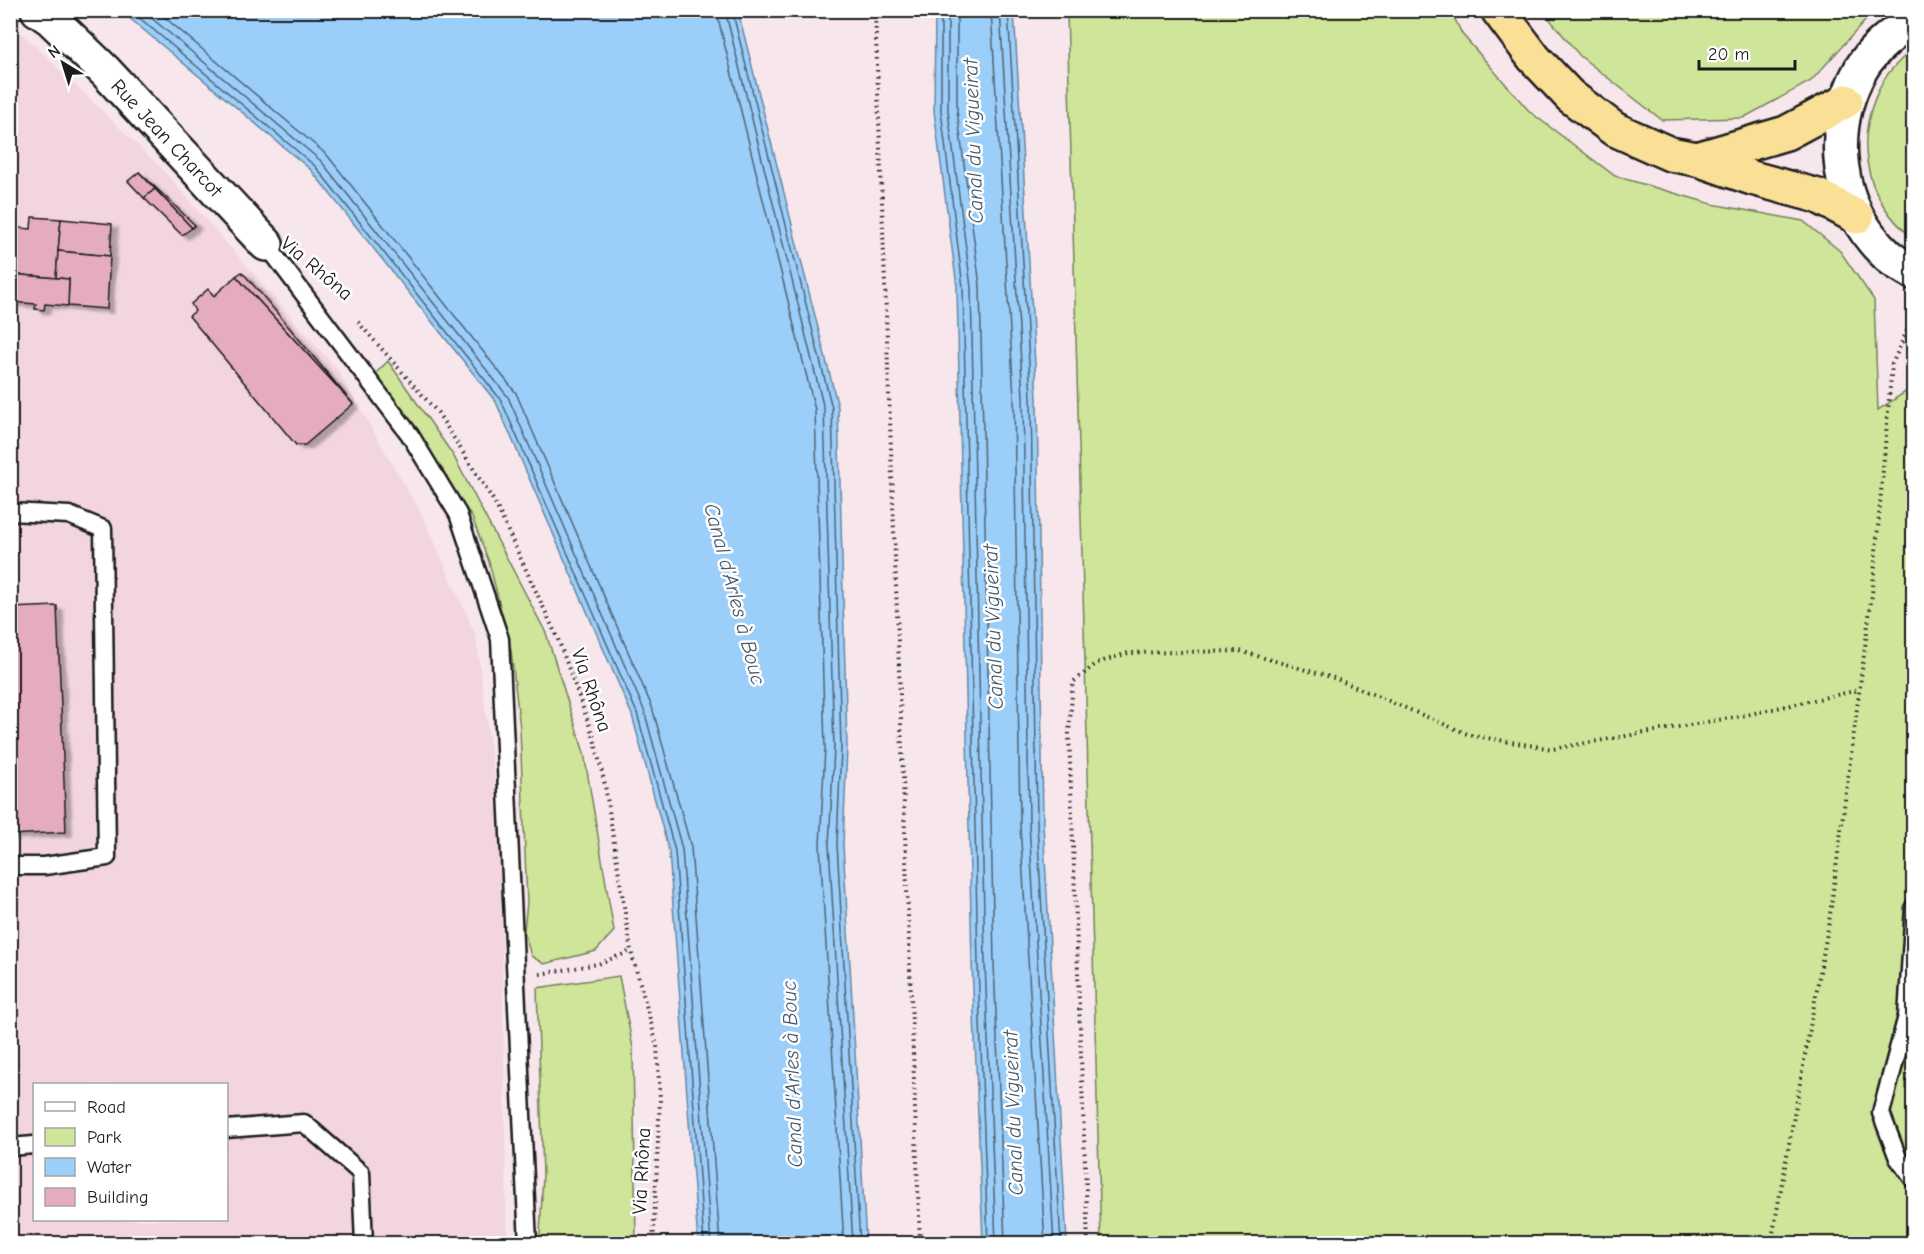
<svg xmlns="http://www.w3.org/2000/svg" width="1924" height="1254" font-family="'Comic Neue',sans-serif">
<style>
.built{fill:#f2d5de;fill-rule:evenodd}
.green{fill:#cee59a;stroke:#75805b;stroke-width:1.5}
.water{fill:#9bcef9;stroke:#6887a1;stroke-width:1.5}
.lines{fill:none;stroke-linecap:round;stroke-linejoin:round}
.shore{stroke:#4f6374;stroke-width:1.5}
.building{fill:#e5acbe;stroke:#1c1c1c;stroke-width:1.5;filter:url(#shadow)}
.lane-casing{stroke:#1c1c1c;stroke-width:21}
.street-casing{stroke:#1c1c1c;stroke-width:38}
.secondary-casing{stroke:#1c1c1c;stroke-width:38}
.highway-casing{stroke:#1c1c1c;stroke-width:38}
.path{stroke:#1c1c1c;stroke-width:4;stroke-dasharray:1.5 4.5;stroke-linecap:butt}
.lane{stroke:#fff;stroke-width:16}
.street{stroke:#fff;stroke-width:33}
.secondary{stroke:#fff;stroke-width:33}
.highway{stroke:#fadf96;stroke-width:33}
.labels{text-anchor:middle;stroke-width:5;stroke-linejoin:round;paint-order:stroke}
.street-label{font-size:20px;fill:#1c1c1c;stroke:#fff}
.water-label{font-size:21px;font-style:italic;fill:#485a69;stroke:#fff}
</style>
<defs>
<filter id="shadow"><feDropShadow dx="6" dy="4" stdDeviation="1.5" flood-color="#0004"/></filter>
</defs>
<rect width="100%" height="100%" fill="#f7e6ec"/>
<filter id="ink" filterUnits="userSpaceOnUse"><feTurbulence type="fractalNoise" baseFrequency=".0167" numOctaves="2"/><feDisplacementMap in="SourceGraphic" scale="12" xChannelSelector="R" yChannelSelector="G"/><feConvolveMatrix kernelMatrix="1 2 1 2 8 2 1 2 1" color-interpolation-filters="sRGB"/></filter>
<g filter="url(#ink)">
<path class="built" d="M10 22 162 169 338 371 422 515 476 636 500 825 507 1243H11ZM34 1084H226V1220H34Z"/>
<g class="green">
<path d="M1067 11H1451L1462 34 1530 112 1615 176 1712 204 1803 221 1840 251 1874 300 1878 410 1913 387V1243H1101Z"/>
<path d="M1543 11H1874L1811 81 1743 118 1662 120 1580 56Z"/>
<path d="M1913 48V238C1862 197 1852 135 1885 78 1892 67 1904 57 1913 48Z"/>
<path d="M388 361 453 455 546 633 584 753 614 931 596 951 544 964 531 956 524 931 527 902 520 729 511 650 489 562 472 517 372 377Z"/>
<path d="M619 976 633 1048 636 1243H543L540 1235 543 1175 537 988Z"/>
</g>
<g class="water">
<path d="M121 11H738L838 407 847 748 843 844 866 1243H698L669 852 632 715 496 402 311 170Z"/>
<path d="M935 11H1014L1037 397 1043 824 1067 1243H983L972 964 957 287 934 111Z"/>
</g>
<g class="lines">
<g class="shore">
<path d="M130 10 315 166 501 400 637 713 675 851 704 1244"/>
<path d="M142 10 321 161 508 397 644 710 682 849 711 1244"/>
<path d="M156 10 327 155 516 393 652 707 691 847 720 1244"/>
<path d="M716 10 815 410 825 748 820 845 844 1244"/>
<path d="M725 10 824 409 834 748 829 845 853 1244"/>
<path d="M732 10 832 408 841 748 837 844 860 1244"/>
<path d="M941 10V111L963 287 978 964 988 1244"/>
<path d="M948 10V111L971 287 985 963 996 1244"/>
<path d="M957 10V110L980 286 994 963 1005 1244"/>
<path d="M991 10 1014 398 1020 824 1045 1244"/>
<path d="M1000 10 1023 397 1029 824 1054 1244"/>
<path d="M1008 10 1031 397 1037 824 1061 1244"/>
</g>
</g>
<g class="building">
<path d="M139 172 195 225 192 228Z"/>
<path d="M139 172 155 189 144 198 128 181Z"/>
<path d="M155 189 192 228 182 235 144 198Z"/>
<path d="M32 217 61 219 56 278 10 274V227L31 229Z"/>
<path d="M61 219 112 224 110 256 58 251Z"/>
<path d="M58 251 110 256 107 309 68 306 69 279 56 278Z"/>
<path d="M242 272 262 295 353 404 236 276Z"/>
<path d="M10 274 69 279 68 306 45 304 44 310 35 309 36 304 10 302Z"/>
<path d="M236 276 353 404 305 445H296L189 316 195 311 191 304 208 289 214 296Z"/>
<path d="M57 606 66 832 10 835V608Z"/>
</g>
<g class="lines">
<defs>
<g id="lane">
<path d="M266 244 410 435 458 514 500 639 528 1244"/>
<path d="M10 512 69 515 103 529 107 857 44 866H10"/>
<path d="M1914 907 1907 1016 1881 1113 1898 1158 1914 1180"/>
<path d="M226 1129 304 1123 361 1173 364 1244"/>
<path d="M10 1147 34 1145"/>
</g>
<g id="street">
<path id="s1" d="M38 10 51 19 105 71 266 244"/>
</g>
<path id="secondary" d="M1914 19C1894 33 1873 48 1861 69 1827 130 1835 207 1887 255 1894 262 1905 267 1914 273"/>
<g id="highway">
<path d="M1498 10 1534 58 1570 96 1614 129 1670 154 1697 159 1752 178 1818 196 1857 217"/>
<path d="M1697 159 1786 133 1846 101"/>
</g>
</defs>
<use href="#lane" class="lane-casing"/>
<use href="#street" class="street-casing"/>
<use href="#secondary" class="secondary-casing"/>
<use href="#highway" class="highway-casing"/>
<g class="path">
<path d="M875 10 920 1244"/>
<path d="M358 322 438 413 495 503 558 639 594 738 605 785 631 951 657 1045 660 1100 653 1244"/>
<path d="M540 974 598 964 631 951"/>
<path d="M1088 1244 1069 734 1073 682 1097 663 1128 653 1240 651 1334 678 1470 735 1552 749 1741 716 1859 690"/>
<path d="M1771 1244 1829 922 1873 586 1892 364 1914 315"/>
</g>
<use href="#lane" class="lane"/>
<use href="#street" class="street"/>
<use href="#secondary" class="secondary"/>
<use href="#highway" class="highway"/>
</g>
</g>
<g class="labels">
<g class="street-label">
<text dy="7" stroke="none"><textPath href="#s1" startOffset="182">Rue Jean Charcot</textPath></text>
<text transform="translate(317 268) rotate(40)" y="7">Via Rhôna</text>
<text transform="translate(592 690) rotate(71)" y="7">Via Rhôna</text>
<text transform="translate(641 1171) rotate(-87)" y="7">Via Rhôna</text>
</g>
<g class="water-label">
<text transform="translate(973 141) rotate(-92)" y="7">Canal du Vigueirat</text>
<text transform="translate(735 594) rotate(75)" y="7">Canal d'Arles à Bouc</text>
<text transform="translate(993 627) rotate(-92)" y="7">Canal du Vigueirat</text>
<text transform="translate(792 1074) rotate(-92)" y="7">Canal d'Arles à Bouc</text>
<text transform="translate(1013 1113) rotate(-92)" y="7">Canal du Vigueirat</text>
</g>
</g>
<rect width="1924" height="1254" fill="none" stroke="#fff" stroke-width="36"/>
<rect x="18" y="18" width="1888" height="1218" fill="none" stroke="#1c1c1c" stroke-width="2" filter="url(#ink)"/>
<rect x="33" y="1083" width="195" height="138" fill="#ffffff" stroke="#a4a4a4" stroke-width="1.5"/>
<rect x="45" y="1102" width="30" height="9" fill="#ffffff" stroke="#a4a4a4" stroke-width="1.5"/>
<text x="87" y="1113" font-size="18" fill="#1c1c1c">Road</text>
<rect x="45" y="1128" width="30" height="18" fill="#cee59a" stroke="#a4a4a4" stroke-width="1.5"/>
<text x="87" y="1143" font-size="18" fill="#1c1c1c">Park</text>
<rect x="45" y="1158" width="30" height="18" fill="#9bcef9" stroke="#a4a4a4" stroke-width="1.5"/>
<text x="87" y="1173" font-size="18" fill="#1c1c1c">Water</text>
<rect x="45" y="1188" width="30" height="18" fill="#e5acbe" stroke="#a4a4a4" stroke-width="1.5"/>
<text x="87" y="1203" font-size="18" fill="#1c1c1c">Building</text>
<g transform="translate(63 63) rotate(322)" stroke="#ffffff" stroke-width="4.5" paint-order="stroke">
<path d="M0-4.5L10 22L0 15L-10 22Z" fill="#1c1c1c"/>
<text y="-9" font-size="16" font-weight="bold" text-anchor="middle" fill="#1c1c1c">N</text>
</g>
<path d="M1699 60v9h96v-9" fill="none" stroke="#1c1c1c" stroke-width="3"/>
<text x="1708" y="60" font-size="18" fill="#1c1c1c" stroke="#ffffff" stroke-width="4.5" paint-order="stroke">20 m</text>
</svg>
